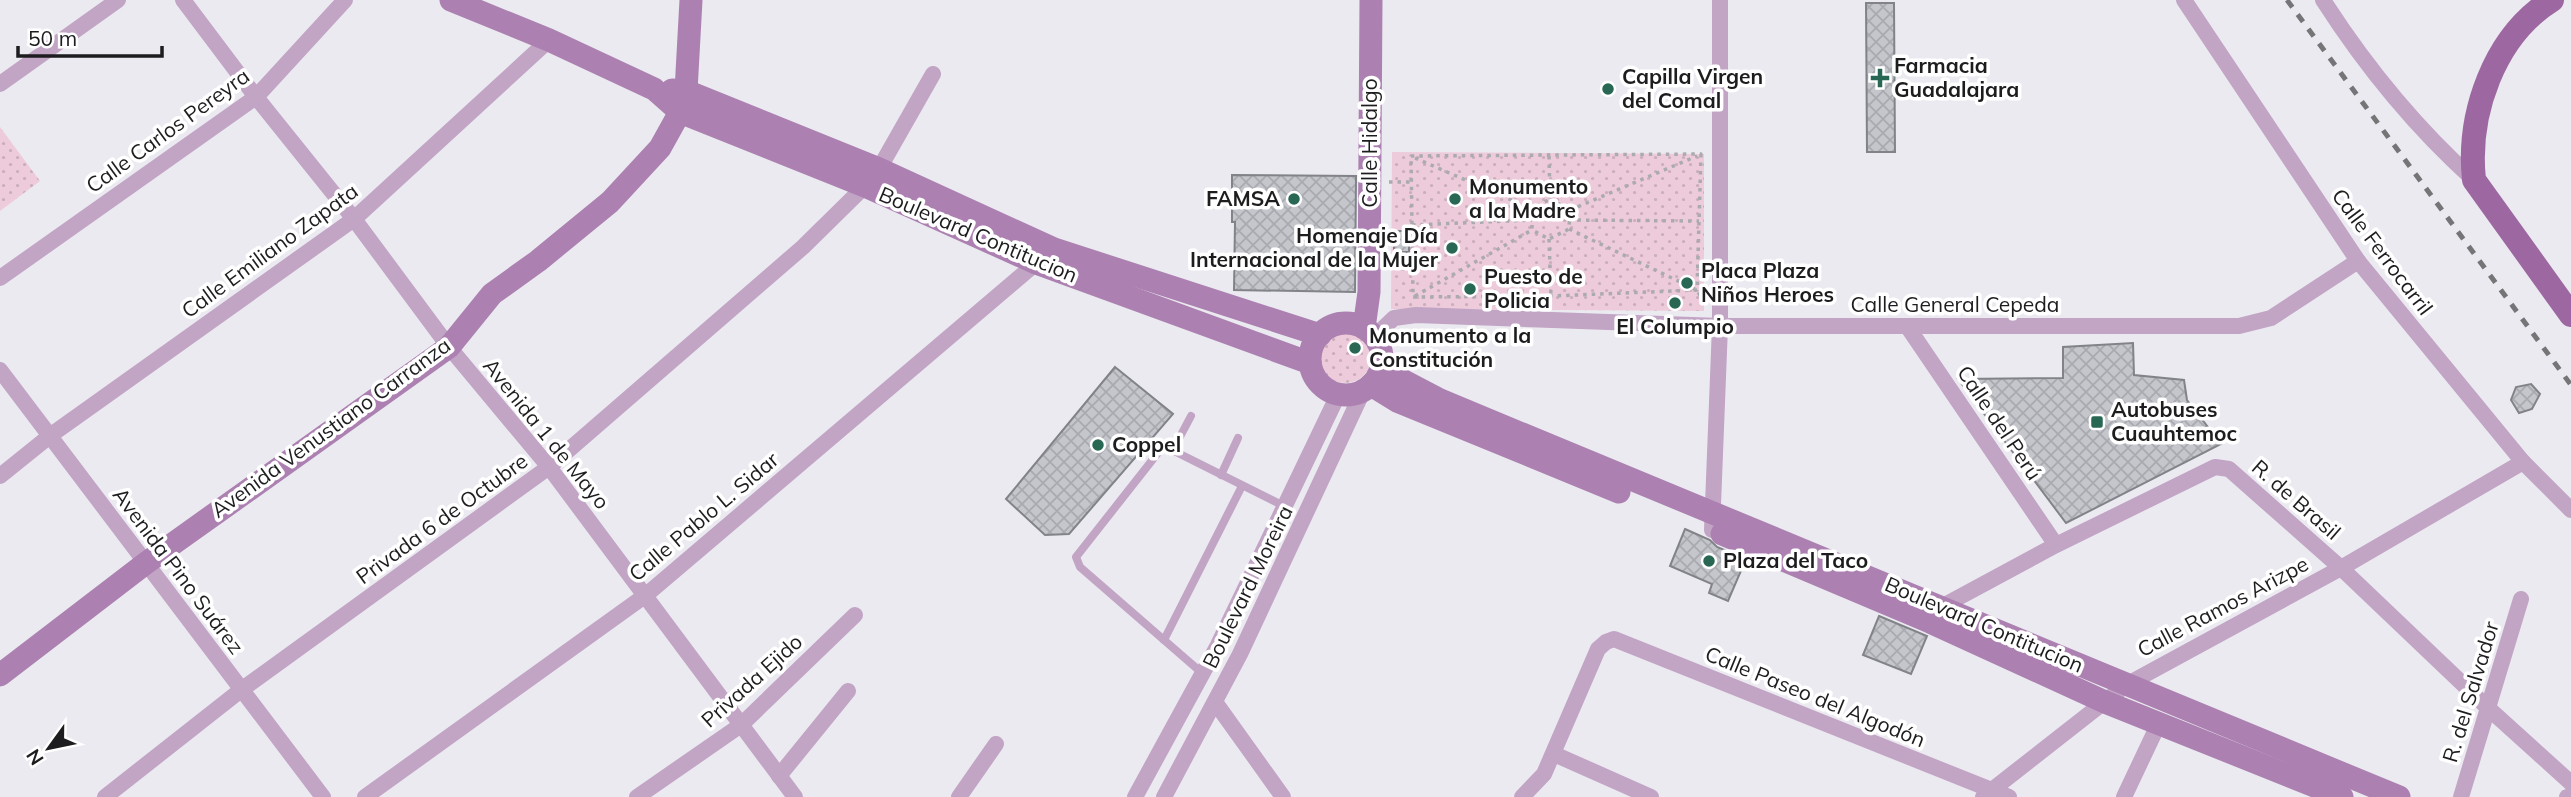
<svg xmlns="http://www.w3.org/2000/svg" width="2571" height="797" font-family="Mulish,sans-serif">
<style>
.park{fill:url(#park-dots)}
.building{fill:url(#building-cross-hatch);stroke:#818389;stroke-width:2}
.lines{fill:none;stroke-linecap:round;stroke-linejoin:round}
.path{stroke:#abaaaf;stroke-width:3.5;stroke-dasharray:3.5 5;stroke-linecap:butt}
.lane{stroke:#c2a4c5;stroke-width:8}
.street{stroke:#c2a4c5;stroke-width:16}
.secondary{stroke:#ac81b1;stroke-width:23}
.primary{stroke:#9d68a2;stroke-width:24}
.rail{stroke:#757578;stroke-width:5;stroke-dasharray:9 9;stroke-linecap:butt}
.poi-dot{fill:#286754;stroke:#fff;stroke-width:2.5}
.labels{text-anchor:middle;stroke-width:7;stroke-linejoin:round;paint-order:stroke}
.poi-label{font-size:21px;font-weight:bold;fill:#1d1d1f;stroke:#fff;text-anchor:start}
.street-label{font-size:21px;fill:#1d1d1f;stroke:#fff}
</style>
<defs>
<pattern id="park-dots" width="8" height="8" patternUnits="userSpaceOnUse" patternTransform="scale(1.75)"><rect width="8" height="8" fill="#edcbda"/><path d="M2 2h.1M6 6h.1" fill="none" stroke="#cbaebb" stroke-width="1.8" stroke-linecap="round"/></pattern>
<pattern id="building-cross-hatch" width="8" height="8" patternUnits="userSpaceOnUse" patternTransform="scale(1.75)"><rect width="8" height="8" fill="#c4c6cc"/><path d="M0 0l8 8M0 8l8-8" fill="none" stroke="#a8aaaf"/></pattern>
</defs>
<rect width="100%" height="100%" fill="#ebeaf0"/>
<g class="park">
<path d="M0 127 40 181 0 211Z"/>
<path d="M1392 152 1704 154V311L1391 309Z"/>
<circle cx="1345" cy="357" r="26"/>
</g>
<g class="building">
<path d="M1866 3H1894L1895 152H1867Z"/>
<path d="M1232 175 1356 176 1355 292 1234 290 1235 222H1232Z"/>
<rect x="1394" y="231" width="15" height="21"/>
<path d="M2133 343 2134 375 2184 380 2187 400 2221 444 2066 523 1958 379 2063 378V347Z"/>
<path d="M1115 367 1173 414 1069 534 1045 535 1006 499Z"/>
<path d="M2531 384 2540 394 2532 409 2519 413 2511 400 2516 387Z"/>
<path d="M1685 529 1710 540 1717 547 1746 559 1728 601 1709 593 1712 584 1670 566Z"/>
<path d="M1879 616 1927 636 1911 674 1863 655Z"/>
</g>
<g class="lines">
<g class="path">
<path d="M1701 154 1697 290 1551 296 1413 297 1411 156Z"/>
<path d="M1549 156 1550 199"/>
<path d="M1415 158 1532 209"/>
<path d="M1389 182H1412"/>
<path d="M1550 199 1570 210 1569 229 1549 239 1532 230V209Z"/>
<path d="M1570 210 1697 156"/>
<path d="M1569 220 1699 221"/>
<path d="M1412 225 1532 220"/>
<path d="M1569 229 1697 290 1702 299"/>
<path d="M1549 239 1551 296"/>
<path d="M1415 296 1532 230"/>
</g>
<g class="lane">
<path d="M1173 450 1191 416"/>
<path d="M1221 475 1238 438"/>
<path d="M1164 640 1242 486"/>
<path d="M1202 673 1080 567 1076 557 1161 449 1166 447 1286 507"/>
</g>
<g class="street">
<path d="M183 0 256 97 354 219 449 347 549 467 795 797"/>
<path d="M2184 0 2358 261 2523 462 2571 510"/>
<path d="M2323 0C2366 67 2415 127 2474 180"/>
<path d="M0 84 118 0"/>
<path d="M0 278 256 97 345 0"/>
<path d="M1907 326 2056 545"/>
<path d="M1374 337 1394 318 1416 315 1720 326H2239L2271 318 2358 261"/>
<path d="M0 370 323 797"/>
<path d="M0 476 51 435 354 219 549 40"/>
<path d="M1712 530 1720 326V0"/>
<path d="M1941 607 2056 545 2215 467 2229 469 2341 568 2488 708 2571 783"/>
<path d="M1215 702 1283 797"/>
<path d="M1554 754 1651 797"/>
<path d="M779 776 848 691"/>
<path d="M105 797 241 690 549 467 803 247 865 186 879 169 933 74"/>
<path d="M365 797 646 595 1041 259"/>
<path d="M637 797 741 725 855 615"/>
<path d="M959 797 996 744"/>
<path d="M1135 797 1218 645 1338 395"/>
<path d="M1164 797 1240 654 1363 391"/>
<path d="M1522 797 1544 774 1598 649 1606 642 1614 639 2009 797"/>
<path d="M1983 797 2126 685 2341 568 2523 462"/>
<path d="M2124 797 2159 723"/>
<path d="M2461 797 2521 599"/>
<path d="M2567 797 2571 796"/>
</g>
<g class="secondary">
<path d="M451 0 549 40 654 89 680 112 865 186 1036 263 1310 363"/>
<path d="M672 90 686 91 879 169 1054 249 1320 335"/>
<circle cx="1346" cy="359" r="36"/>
<path d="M1364 328 1369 292 1371 0"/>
<path d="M1382 363 1398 378 1440 400 2399 797"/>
<path d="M1371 385 1397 401 1619 492"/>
<path d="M1722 534 1930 622 2105 702 2342 797"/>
<path d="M0 675 146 563 449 347 492 294 538 261 610 202 660 148 680 112 686 91 691 0"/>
</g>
<path class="primary" d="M2552 0C2494 36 2467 114 2474 180L2571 315"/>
<path class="rail" d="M2287 0 2571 385"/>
</g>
<g class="poi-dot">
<path d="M1876.5 67.5h7v7h7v7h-7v7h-7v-7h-7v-7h7z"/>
<circle cx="1608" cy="89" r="7"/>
<circle cx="1294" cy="199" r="7"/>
<circle cx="1455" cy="199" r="7"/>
<circle cx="1452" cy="248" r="7"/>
<circle cx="1687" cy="283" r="7"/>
<circle cx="1470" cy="289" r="7"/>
<circle cx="1675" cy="303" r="7"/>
<circle cx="1355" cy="348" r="7"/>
<rect x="2090" y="415" width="14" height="14" rx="3.5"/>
<circle cx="1098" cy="445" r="7"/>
<circle cx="1709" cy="561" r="7"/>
</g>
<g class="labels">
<g class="poi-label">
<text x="1894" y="73">Farmacia<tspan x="1894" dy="24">Guadalajara</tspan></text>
<text x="1622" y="84">Capilla Virgen<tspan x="1622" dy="24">del Comal</tspan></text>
<text x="1469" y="194">Monumento<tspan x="1469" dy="24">a la Madre</tspan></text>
<text x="1280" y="206" text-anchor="end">FAMSA</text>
<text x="1438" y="243" text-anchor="end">Homenaje Día<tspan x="1438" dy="24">Internacional de la Mujer</tspan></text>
<text x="1701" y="278">Placa Plaza<tspan x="1701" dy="24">Niños Heroes</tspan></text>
<text x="1484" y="284">Puesto de<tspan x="1484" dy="24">Policia</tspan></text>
<text x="1675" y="334" text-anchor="middle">El Columpio</text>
<text x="1369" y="343">Monumento a la<tspan x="1369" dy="24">Constitución</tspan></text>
<text x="2111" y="417">Autobuses<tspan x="2111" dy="24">Cuauhtemoc</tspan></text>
<text x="1112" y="452">Coppel</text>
<text x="1723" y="568">Plaza del Taco</text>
</g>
<g class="street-label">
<text transform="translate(168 131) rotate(-36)" y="7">Calle Carlos Pereyra</text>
<text transform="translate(1370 143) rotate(-90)" y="7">Calle Hidalgo</text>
<text transform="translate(978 235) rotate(23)" y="7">Boulevard Contitucion</text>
<text transform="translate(270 251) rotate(-36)" y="7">Calle Emiliano Zapata</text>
<text transform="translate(2382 252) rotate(53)" y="7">Calle Ferrocarril</text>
<text x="1955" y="312">Calle General Cepeda</text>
<text transform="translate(1999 423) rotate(56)" y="7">Calle del Perú</text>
<text transform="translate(331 428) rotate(-36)" y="7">Avenida Venustiano Carranza</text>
<text transform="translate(546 434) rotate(51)" y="7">Avenida 1 de Mayo</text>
<text transform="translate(2296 500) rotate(41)" y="7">R. de Brasil</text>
<text transform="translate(704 517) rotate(-40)" y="7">Calle Pablo L. Sidar</text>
<text transform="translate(442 519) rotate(-36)" y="7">Privada 6 de Octubre</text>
<text transform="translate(178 571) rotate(53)" y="7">Avenida Pino Suárez</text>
<text transform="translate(1248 587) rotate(-64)" y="7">Boulevard Moreira</text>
<text transform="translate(2223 607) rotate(-28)" y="7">Calle Ramos Arizpe</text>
<text transform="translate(1984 625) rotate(23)" y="7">Boulevard Contitucion</text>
<text transform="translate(752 681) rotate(-42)" y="7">Privada Ejido</text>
<text transform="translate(2471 692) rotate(-73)" y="7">R. del Salvador</text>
<text transform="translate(1815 697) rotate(22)" y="7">Calle Paseo del Algodón</text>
</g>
</g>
<g transform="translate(49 748) rotate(237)" stroke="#ffffff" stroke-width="5" paint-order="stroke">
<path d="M0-5L12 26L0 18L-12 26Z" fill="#1d1d1f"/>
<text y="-10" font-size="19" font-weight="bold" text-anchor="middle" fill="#1d1d1f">N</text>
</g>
<path d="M18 46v10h144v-10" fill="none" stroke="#1d1d1f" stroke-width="3.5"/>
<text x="28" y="46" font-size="21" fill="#1d1d1f" stroke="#ffffff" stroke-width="5" paint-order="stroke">50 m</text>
</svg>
